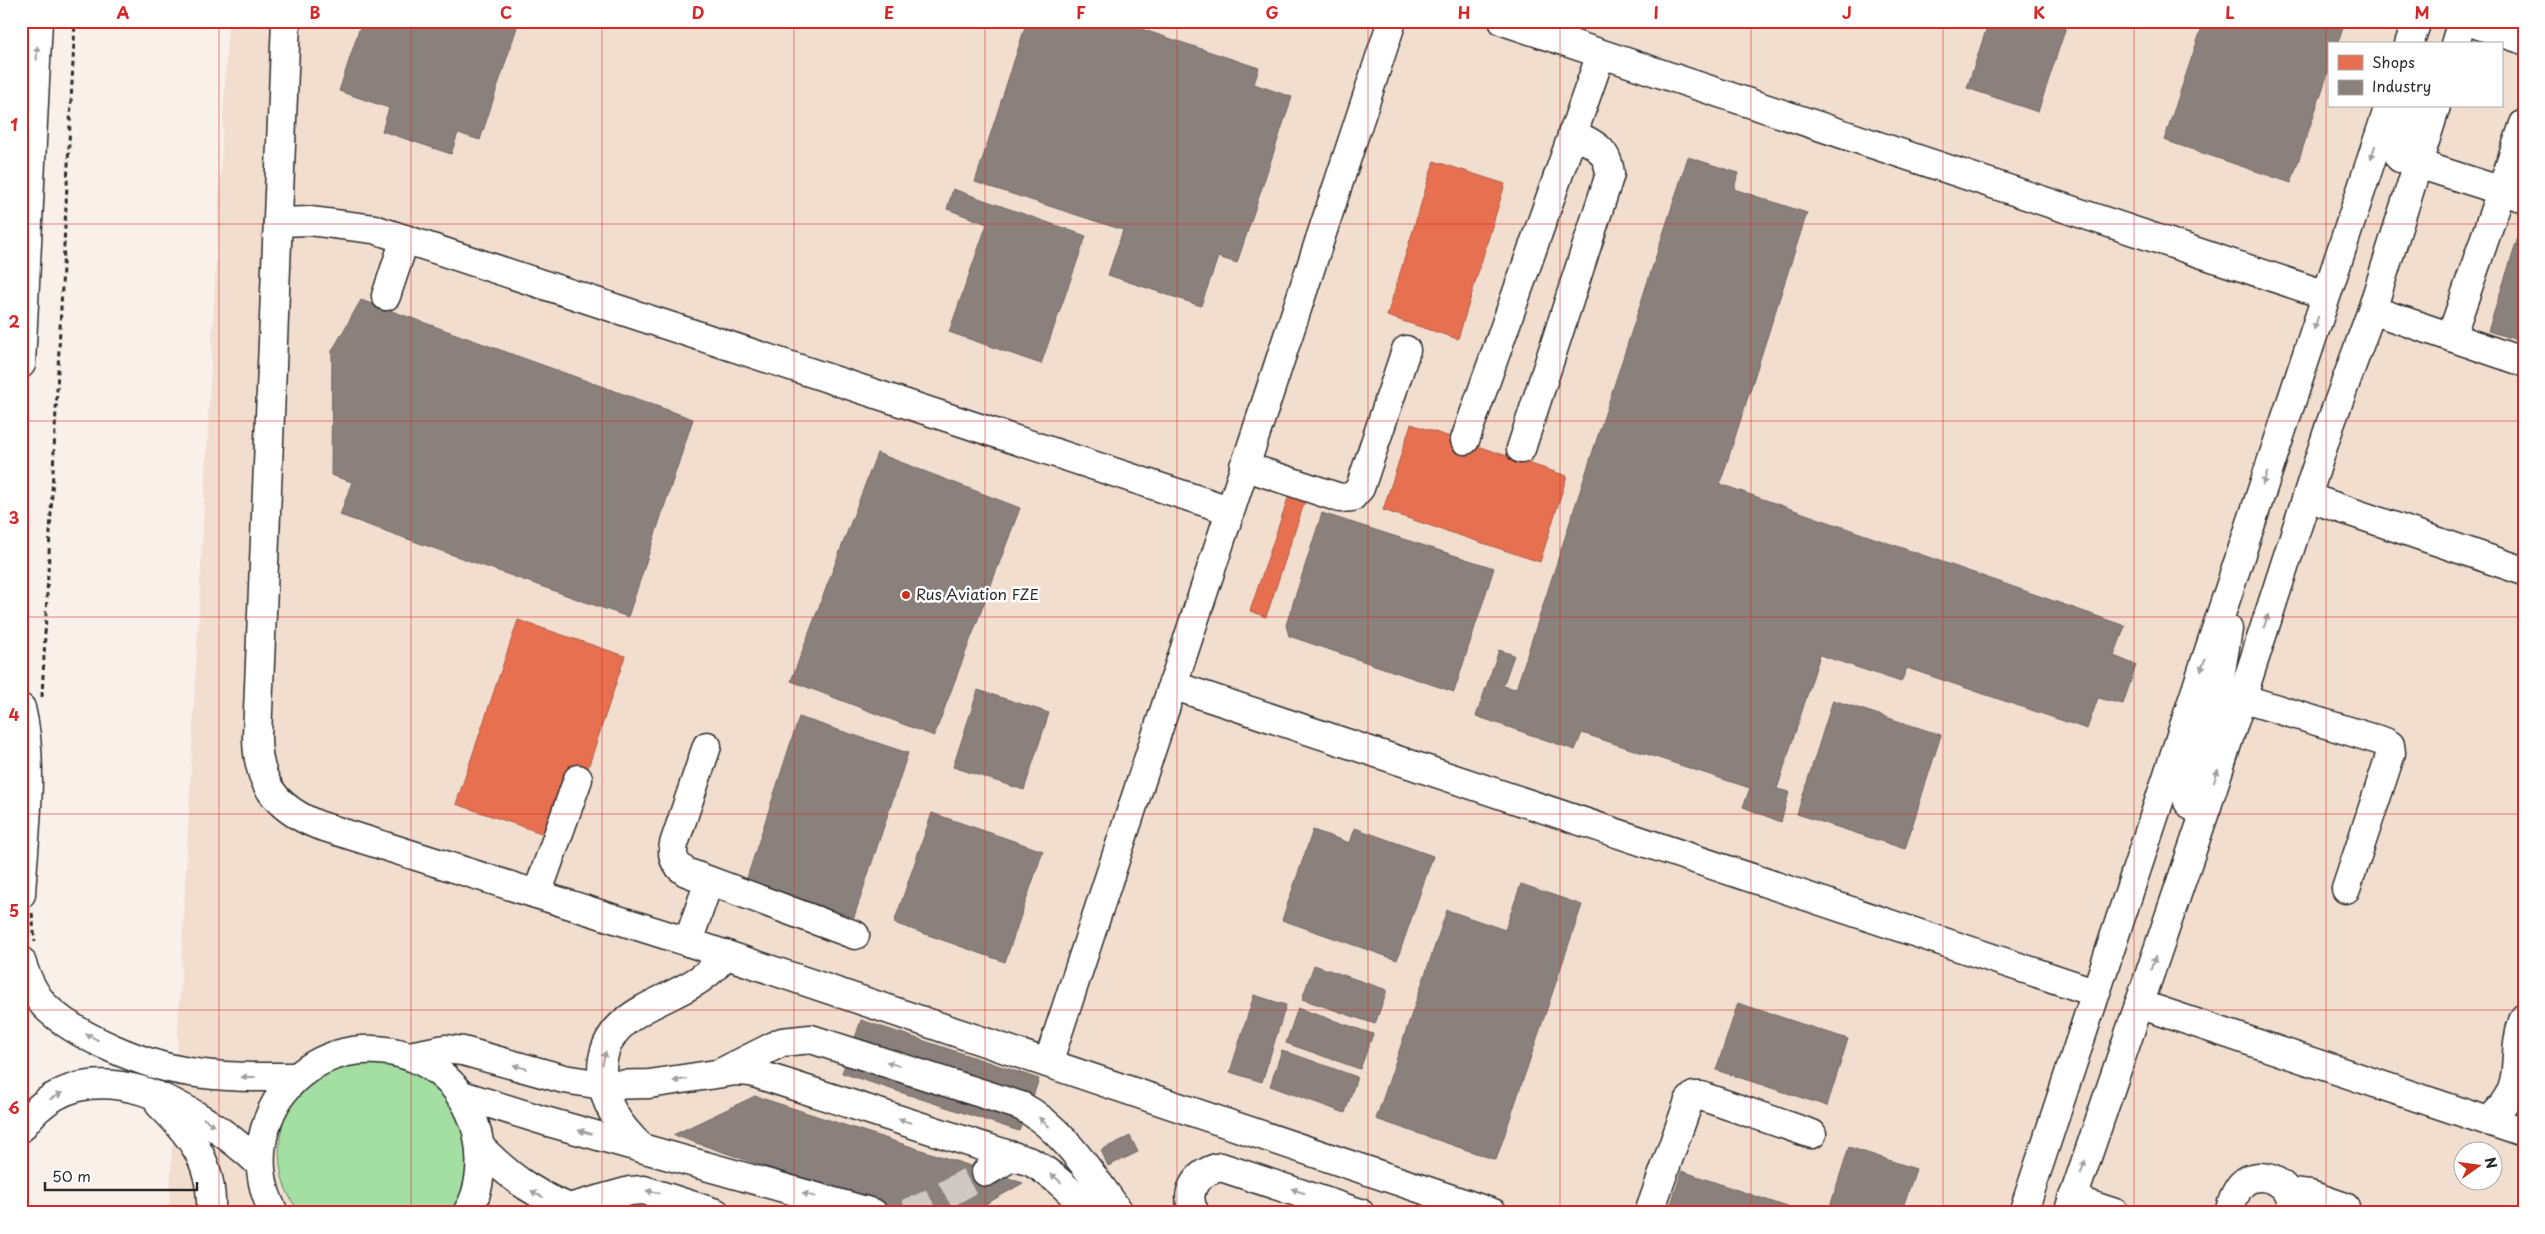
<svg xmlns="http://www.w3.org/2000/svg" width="2545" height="1234" font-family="'Playpen Sans',sans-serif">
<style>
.built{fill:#f1dece;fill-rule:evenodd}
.green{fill:#a3dea3;stroke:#678467}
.shops{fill:#e76f51;stroke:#af5b46}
.industry{fill:#8a817c;stroke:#6e6764}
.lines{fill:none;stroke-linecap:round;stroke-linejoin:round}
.minor-tunnel{stroke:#d0c9c3;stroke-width:28;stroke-dasharray:28 14;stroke-linecap:butt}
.minor-casing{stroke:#2b2b2b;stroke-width:31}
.highway-casing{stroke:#2b2b2b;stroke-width:31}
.path{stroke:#2b2b2b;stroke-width:3;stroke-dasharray:5 4;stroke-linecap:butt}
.minor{stroke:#fff;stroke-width:28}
.highway{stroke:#fff;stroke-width:28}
.oneway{fill:#a0a0a0}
.grid{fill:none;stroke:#d62828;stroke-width:1;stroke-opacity:0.55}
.poi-dot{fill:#c8321e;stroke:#fff;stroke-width:2}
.labels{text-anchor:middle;stroke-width:5;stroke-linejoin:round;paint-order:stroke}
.poi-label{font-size:15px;fill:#2b2b2b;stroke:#fff;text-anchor:start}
.neatline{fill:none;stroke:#d62828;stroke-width:2}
.grid-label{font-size:16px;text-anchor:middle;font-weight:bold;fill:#d62828}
</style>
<rect width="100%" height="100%" fill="#f9f0e9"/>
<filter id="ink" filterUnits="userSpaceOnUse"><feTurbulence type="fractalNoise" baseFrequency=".02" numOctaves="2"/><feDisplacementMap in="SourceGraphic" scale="10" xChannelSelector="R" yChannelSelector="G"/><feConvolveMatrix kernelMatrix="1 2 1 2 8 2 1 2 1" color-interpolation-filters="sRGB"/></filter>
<g filter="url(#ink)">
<path class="built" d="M228 21H2524V1213H169ZM2329 44H2501V106H2329ZM2462 1152H2492V1182H2462Z"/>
<path class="green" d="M375 1052 463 1101 474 1174 454 1213H301C267 1177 274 1104 314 1075 326 1066 360 1057 375 1052Z"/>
<g class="shops">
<path d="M1434 161 1505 184 1458 339 1387 316Z"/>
<path d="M1411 424 1567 476 1540 562 1383 510Z"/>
<path d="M1289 495 1305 501 1266 617 1250 611Z"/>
<path d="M518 620 625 656 587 771 570 765 547 835 456 804Z"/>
</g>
<g class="industry">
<path d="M362 21H519L480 140 458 133 451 154 382 131 389 108 339 91Z"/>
<path d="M1027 21H1117L1259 68 1254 84 1292 97 1237 263 1218 257 1201 306 1108 275 1123 230 975 182Z"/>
<path d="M1989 21H2068L2038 112 1967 88Z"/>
<path d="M2204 21H2345L2338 44H2329V70L2291 183 2164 140Z"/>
<path d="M1688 157 1738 173 1734 189 1807 213 1720 484 2125 626 2114 656 2136 665 2123 704 2098 698 2087 729 1907 668 1901 682 1820 655 1777 789 1789 792 1781 822 1743 807 1750 788 1582 733 1575 750 1476 716 1499 650 1514 655 1503 686 1516 689Z"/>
<path d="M953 189 1086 236 1041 364 949 332 987 224 947 209Z"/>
<path d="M2524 219V342L2488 331Z"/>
<path d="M361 300 693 419 628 617 340 515 352 482 331 475 332 351Z"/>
<path d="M877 453 1020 508 934 736 791 681Z"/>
<path d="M1322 513 1494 568 1454 692 1289 636 1286 625Z"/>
<path d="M978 690 1049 713 1024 790 953 767Z"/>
<path d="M1833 700 1941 735 1905 849 1797 814Z"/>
<path d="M799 717 908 753 854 917 746 881Z"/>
<path d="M932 813 1043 851 1005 962 894 923Z"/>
<path d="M1355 828 1433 856 1397 960 1282 920 1313 830 1350 843Z"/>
<path d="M1521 884 1582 905 1496 1160 1376 1119 1447 910 1505 930Z"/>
<path d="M1314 965 1387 990 1375 1024 1302 999Z"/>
<path d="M1254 995 1286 1005 1262 1082 1230 1072Z"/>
<path d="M1738 1003 1848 1039 1827 1106 1716 1070Z"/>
<path d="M1298 1008 1373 1034 1360 1069 1286 1043Z"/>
<path d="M861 1020 1039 1079 1033 1096 855 1038Z"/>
<path d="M1282 1050 1357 1077 1345 1113 1270 1086Z"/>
<path d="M848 1056 1025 1114 1019 1131 842 1073Z"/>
<path d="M755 1096 1023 1183 970 1213H902L673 1135Z"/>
<path d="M1130 1136 1138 1152 1108 1166 1101 1150Z"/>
<path d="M1849 1147 1916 1169 1901 1213H1828Z"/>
<path d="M1682 1171 1796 1210 1795 1213H1668Z"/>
</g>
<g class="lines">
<path class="minor-tunnel" d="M907 1213 925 1206 986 1172"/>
<defs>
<g id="minor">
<path d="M286 21 257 736C257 782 275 808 318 825L688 942 1493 1213"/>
<path d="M1503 21 2326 295"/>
<path d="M2467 21 2524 40"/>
<path d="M2409 44 2417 21"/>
<path d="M2455 44 2462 21"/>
<path d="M2400 158 2416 106"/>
<path d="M2418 164 2524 198"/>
<path d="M278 222 310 221 374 229 1229 510"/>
<path d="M386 296 405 239"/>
<path d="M2372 310 2524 362"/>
<path d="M2451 337 2524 124"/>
<path d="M1465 440 1601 54"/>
<path d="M1521 449 1610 174C1608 150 1593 142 1572 134"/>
<path d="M1244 466 1340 498 1352 497 1360 488 1406 350"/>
<path d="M2307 497 2524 571"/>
<path d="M1172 685 2094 992"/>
<path d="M2241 698 2385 742 2390 745 2391 753 2346 889"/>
<path d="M707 746 674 844C671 857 675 865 686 872L855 935"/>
<path d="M2207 806 2193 807 2188 802 2186 789 2219 683 2228 629"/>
<path d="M537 894 578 779"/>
<path d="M688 942 709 881"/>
<path d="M2139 1004 2524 1133"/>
<path d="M409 1056 445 1049 463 1051 564 1079 602 1085 649 1084 736 1071 751 1072 1031 1162C1055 1175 1072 1193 1090 1213"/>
<path d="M1048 1063 1392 21"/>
<path d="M724 1071 782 1042 811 1039 1021 1106C1063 1128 1092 1176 1120 1213"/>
<path d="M459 1094 545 1121 873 1213"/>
<path d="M2488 1121C2530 1086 2508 1061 2524 1018"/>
<path d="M480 1147C514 1181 537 1196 582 1213"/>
<path d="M641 1147C619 1126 602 1103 602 1071 602 999 694 1005 725 954"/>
<path d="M986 1172 1013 1156"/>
<path d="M2291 1193 2310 1195 2345 1207"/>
<path d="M2072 1199 2115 1213"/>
<path d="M569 1208 630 1191 644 1190 716 1213"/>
<path d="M274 1213C260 1187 257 1157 265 1129 296 1022 450 1024 477 1132 483 1158 482 1189 467 1213"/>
<path d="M1195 1213C1181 1190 1200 1171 1221 1167L1360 1213"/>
<path d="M1649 1213 1689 1101 1694 1096H1701L1812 1134"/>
<path d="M2023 1213 2389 106"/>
<path d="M2068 1213 2207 806 2330 425 2372 310 2436 106"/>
<path d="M2229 1213C2232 1203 2235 1191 2242 1184 2260 1166 2299 1185 2290 1213"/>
</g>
<g id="highway">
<path d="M21 364 38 21"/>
<path d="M21 708C35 763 24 837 21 894"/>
<path d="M21 961C26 977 33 992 44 1005 75 1037 146 1066 190 1072 226 1078 261 1077 297 1077"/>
<path d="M160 1105C194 1138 213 1164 211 1213"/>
<path d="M21 1128C85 1037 199 1107 260 1164"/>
</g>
</defs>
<use href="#minor" class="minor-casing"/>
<use href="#highway" class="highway-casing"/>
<g class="path">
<path d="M42 697 75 21"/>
<path d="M32 913 35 942"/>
<path d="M21 1074 24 1019"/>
<path d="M22 1213 25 1150"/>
</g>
<use href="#minor" class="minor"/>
<use href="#highway" class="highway"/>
</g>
<defs><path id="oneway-solid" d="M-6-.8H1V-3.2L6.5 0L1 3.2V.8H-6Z" transform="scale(1.25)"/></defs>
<g class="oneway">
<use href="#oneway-solid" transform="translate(37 53) rotate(-87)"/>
<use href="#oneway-solid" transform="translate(2373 152) rotate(108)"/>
<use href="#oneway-solid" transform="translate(2316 323) rotate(108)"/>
<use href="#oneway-solid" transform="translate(2265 478) rotate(108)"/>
<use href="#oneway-solid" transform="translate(2266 621) rotate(-72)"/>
<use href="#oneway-solid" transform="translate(2203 665) rotate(108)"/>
<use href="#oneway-solid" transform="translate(2216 776) rotate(-72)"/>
<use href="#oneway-solid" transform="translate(2153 963) rotate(-71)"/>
<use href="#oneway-solid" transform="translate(92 1037) rotate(-152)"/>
<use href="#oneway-solid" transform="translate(604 1058) rotate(-76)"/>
<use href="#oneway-solid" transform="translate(893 1064) rotate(-162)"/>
<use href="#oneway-solid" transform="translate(520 1067) rotate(-164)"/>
<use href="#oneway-solid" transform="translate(248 1077) rotate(-180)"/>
<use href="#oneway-solid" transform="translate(680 1080) rotate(170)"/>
<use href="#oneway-solid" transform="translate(56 1096) rotate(-29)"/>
<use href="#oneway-solid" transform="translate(905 1121) rotate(-162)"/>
<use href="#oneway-solid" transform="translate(209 1122) rotate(33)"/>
<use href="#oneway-solid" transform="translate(1044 1122) rotate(-138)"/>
<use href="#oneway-solid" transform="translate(585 1132) rotate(-165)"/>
<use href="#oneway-solid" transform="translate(2083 1167) rotate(-71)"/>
<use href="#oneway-solid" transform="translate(1056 1178) rotate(-139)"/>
<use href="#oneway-solid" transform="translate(1298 1191) rotate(-161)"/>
<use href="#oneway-solid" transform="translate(653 1192) rotate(-168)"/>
<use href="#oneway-solid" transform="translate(537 1194) rotate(-151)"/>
<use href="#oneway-solid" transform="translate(809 1195) rotate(-164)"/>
</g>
</g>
<path class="grid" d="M219 21V1213M411 21V1213M602 21V1213M794 21V1213M985 21V1213M1177 21V1213M1368 21V1213M1560 21V1213M1751 21V1213M1943 21V1213M2134 21V1213M2326 21V1213M21 224H2524M21 421H2524M21 617H2524M21 814H2524M21 1010H2524"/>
<circle class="poi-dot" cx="906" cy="595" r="5"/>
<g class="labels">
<g class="poi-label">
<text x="916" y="600">Rus Aviation FZE</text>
</g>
</g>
<rect width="2545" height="1234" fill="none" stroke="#fff" stroke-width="55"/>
<rect x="2328" y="42" width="175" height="65" fill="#ffffff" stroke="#aaaaaa"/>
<rect x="2338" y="55" width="25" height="15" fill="#e76f51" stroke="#aaaaaa"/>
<text x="2372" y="68" font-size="15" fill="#2b2b2b">Shops</text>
<rect x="2338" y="80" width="25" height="15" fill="#8a817c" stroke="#aaaaaa"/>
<text x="2372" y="92" font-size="15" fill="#2b2b2b">Industry</text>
<g transform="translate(2478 1166) rotate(76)"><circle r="24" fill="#ffffff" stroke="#aaaaaa"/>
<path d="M0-4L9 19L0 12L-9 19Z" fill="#c8321e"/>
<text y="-8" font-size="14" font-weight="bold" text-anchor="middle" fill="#2b2b2b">N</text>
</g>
<path d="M45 1182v8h152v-8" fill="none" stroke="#2b2b2b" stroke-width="2.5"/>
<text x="52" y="1182" font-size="15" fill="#2b2b2b" stroke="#ffffff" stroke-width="4" paint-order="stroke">50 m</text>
<rect x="28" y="28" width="2490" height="1178" class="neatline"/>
<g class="grid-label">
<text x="123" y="19">A</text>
<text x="315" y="19">B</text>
<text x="506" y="19">C</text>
<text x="698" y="19">D</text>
<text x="889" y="19">E</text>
<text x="1081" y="19">F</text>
<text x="1272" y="19">G</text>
<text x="1464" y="19">H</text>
<text x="1656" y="19">I</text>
<text x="1847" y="19">J</text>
<text x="2039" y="19">K</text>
<text x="2230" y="19">L</text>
<text x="2422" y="19">M</text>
<text x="14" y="131">1</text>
<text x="14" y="328">2</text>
<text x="14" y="524">3</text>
<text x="14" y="721">4</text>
<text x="14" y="917">5</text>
<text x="14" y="1114">6</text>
</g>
</svg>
